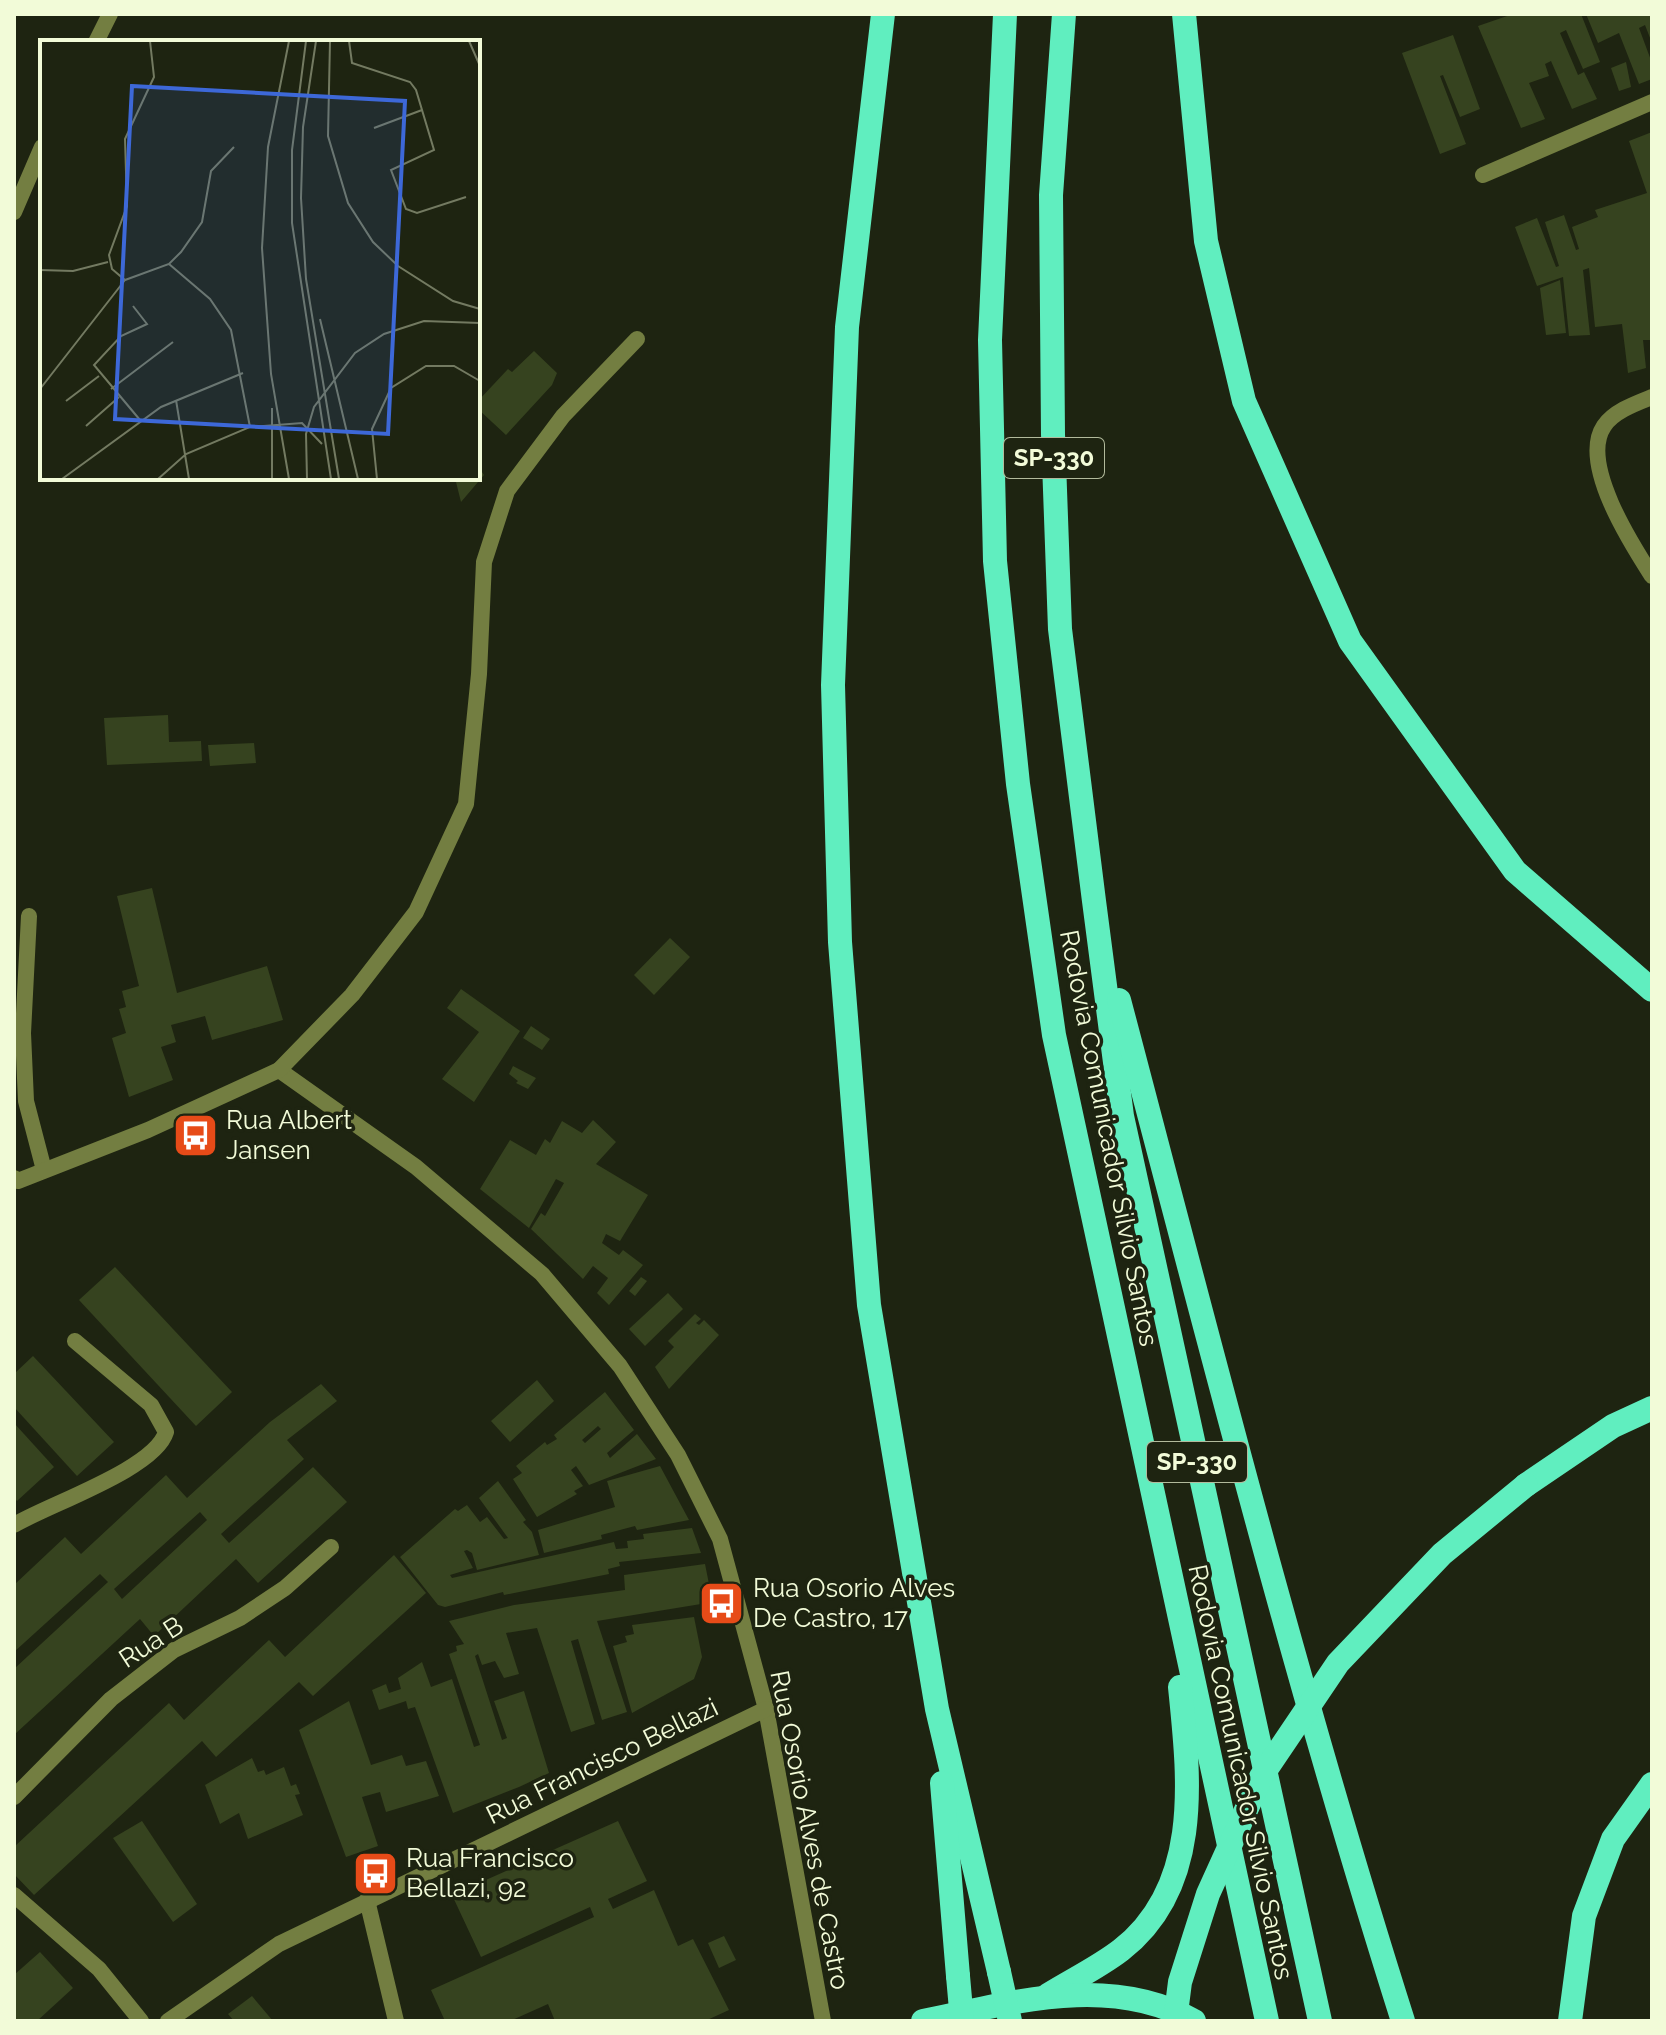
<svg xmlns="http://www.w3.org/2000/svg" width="1666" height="2035" font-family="Raleway,sans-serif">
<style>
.building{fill:#36431f;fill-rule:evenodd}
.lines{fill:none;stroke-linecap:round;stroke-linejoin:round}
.service{stroke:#737e41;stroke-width:16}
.minor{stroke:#737e41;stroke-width:16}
.motorway{stroke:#60eebf;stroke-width:24}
.motorway-bridge{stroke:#60eebf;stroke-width:24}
.labels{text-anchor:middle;stroke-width:7;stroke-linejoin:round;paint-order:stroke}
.shield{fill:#1e2411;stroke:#b2ba9c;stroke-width:2}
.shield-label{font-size:24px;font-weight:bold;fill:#f2fbd8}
.poi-label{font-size:26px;fill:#f2fbd8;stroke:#1e2411;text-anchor:start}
.street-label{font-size:26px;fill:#f2fbd8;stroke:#1e2411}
.inset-road{fill:none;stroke:#737a61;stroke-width:2}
.view{fill:#3d68d8;fill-opacity:0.15;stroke:#3d68d8;stroke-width:4}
.inset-edge{fill:none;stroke:#f2fbd8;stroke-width:4}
</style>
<rect width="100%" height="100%" fill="#1e2411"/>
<g class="building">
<path d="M1513 14H1581L1600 62 1583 69 1566 30 1560 33 1578 75 1584 72 1597 99 1572 109 1551 61 1545 64 1549 76 1529 83 1545 119 1521 128 1478 26Z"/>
<path d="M1586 14H1652V43L1645 25 1639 28 1652 63V79L1639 84 1619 33 1598 43Z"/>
<path d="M1453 35 1480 109 1460 117 1443 75 1440 76 1466 144 1440 154 1402 53Z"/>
<path d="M1626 62 1631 87 1619 91 1611 68Z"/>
<path d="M1652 132V340H1643L1646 368 1628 373 1622 324 1595 327 1589 268 1583 270 1590 335 1569 336 1563 277 1537 286 1515 227 1537 218 1556 267 1559 266 1545 222 1564 215 1576 250 1579 249 1572 227 1598 217 1595 210 1647 193 1629 141Z"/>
<path d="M1560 280 1566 333 1546 335 1540 288Z"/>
<path d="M534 351 557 373 552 385 506 435 478 409V401L508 369 512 372Z"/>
<path d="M478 466 484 475 461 502 455 478H478Z"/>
<path d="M168 715 169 742 201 741 202 761 107 765 104 718Z"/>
<path d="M254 743 256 763 210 766 208 745Z"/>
<path d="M152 888 177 993 267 966 283 1020 212 1040 205 1016 171 1025 176 1042 161 1047 173 1080 129 1097 112 1038 126 1033 119 1009 126 1007 122 991 139 986 117 896Z"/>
<path d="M670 938 690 957 654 995 634 975Z"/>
<path d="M461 989 520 1031 474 1102 442 1079 479 1032 447 1008Z"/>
<path d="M531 1026 550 1039 542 1050 523 1038Z"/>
<path d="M513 1066 536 1078 528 1089 516 1083 518 1081 509 1074Z"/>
<path d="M593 1120 616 1142 596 1164 648 1195 620 1241 606 1234 602 1243 619 1255 623 1250 643 1265 609 1305 597 1293 608 1278 593 1266 583 1279 531 1229 541 1213 545 1216 564 1183 556 1179 529 1228 480 1189 510 1140 536 1155 545 1139 550 1143 562 1121 582 1133Z"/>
<path d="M115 1267 232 1392 196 1426 79 1300Z"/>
<path d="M641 1277 647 1281 635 1296 629 1291Z"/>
<path d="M668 1293 683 1309 645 1346 629 1329Z"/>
<path d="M695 1314 701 1319 696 1323 699 1325 704 1320 719 1335 669 1389 655 1367 674 1347 668 1341Z"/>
<path d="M33 1356 114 1442 77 1476 14 1407V1374Z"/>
<path d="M537 1380 554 1401 510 1442 491 1421Z"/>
<path d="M321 1384 337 1401 287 1440 304 1459 221 1534 229 1543 313 1467 347 1502 258 1583 236 1559 154 1636 140 1619 14 1735V1669L108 1582 100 1574 14 1652V1585L65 1537 81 1554 166 1475 187 1498 270 1422ZM200 1512 207 1520 122 1599 114 1589Z"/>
<path d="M605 1392 634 1430 607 1453 610 1458 637 1434 656 1459 589 1485 576 1466 571 1470 583 1486 574 1491 577 1494 537 1517 513 1479 522 1473 516 1466 545 1442 547 1445 557 1439 554 1435ZM598 1426 601 1429 585 1443 582 1440Z"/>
<path d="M14 1423 54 1467 17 1501 14 1497Z"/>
<path d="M660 1466 689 1520 637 1530 635 1526 601 1535 602 1539 544 1553 538 1530 615 1507 607 1481Z"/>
<path d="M498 1481 526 1520 523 1522 532 1532 539 1555 477 1570 472 1553 467 1550 464 1551 473 1568 450 1575 452 1578 614 1542 616 1549 628 1548 627 1541 644 1539 643 1534 692 1528 701 1553 619 1562 620 1566 608 1569 609 1574 504 1595 503 1592 445 1607 438 1605 400 1557 455 1509 458 1511 467 1505 480 1522 487 1517 504 1539 508 1538 479 1498Z"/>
<path d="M394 1555 426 1593 313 1696 299 1682 216 1757 202 1741 34 1895 14 1874V1847L169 1703 184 1720 269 1640 285 1657Z"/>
<path d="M705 1564 709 1584 702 1585 704 1594 711 1593 714 1607 702 1609 701 1604 597 1621 627 1712 602 1720 578 1639 571 1641 595 1724 571 1732 537 1628 506 1633 519 1674 504 1678 495 1661 482 1665 478 1654 475 1656 502 1740 507 1738 494 1701 524 1691 549 1773 519 1787 453 1813 415 1707 408 1709 406 1701 379 1710 372 1690 386 1684 389 1693 401 1689 398 1678 422 1662 431 1687 452 1679 474 1747 480 1745 449 1654 457 1651 456 1646 464 1644 449 1621 514 1605 625 1590 624 1575Z"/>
<path d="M694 1617 702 1657 694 1679 632 1713 613 1646 627 1642 625 1636 634 1634 632 1625Z"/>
<path d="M349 1701 371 1765 402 1755 406 1766 426 1761 439 1796 386 1812 380 1792 362 1797 378 1846 346 1857 299 1730Z"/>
<path d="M252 1758 258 1772 264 1770 266 1775 284 1767 291 1786 296 1784 300 1794 295 1795 303 1815 248 1839 239 1813 220 1824 205 1785Z"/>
<path d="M142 1821 197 1904 173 1922 113 1838Z"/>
<path d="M618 1821 647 1881 608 1899 613 1909 654 1890 678 1946 693 1939 729 2010 705 2021H555L548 2004 510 2021H445L431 1990 594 1917 590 1907 481 1957 452 1895Z"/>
<path d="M724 1936 736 1960 719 1968 708 1943Z"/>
<path d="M40 1952 73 1988 37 2021H14V1975Z"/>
<path d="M252 1996 273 2021H234L228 2014Z"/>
</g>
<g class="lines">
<path class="service" d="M29 916 23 1033 26 1101 44 1170"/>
<g class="minor">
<path d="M96 42 110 14"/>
<path d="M1483 175 1652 102"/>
<path d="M14 212 42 147"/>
<path d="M1652 397C1637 403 1614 411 1604 426 1579 463 1632 545 1652 576"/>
<path d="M279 1070 416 1167 542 1274 620 1366 678 1455 720 1539 766 1709 823 2021"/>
<path d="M14 1178 18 1181 148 1130 279 1070 352 995 416 912 466 804 479 674 484 562 507 491 563 416 637 339"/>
<path d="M14 1525C49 1504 155 1469 166 1432L151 1405 75 1341"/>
<path d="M14 1797 111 1699 174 1650 240 1618 285 1588 331 1547"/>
<path d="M14 1895 99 1969 141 2021"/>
<path d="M367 1900 396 2021"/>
<path d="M168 2021 279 1944 766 1709"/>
</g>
<g class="motorway">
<path d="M883 14 847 327 833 685 840 942 869 1305 937 1709 999 1972"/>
<path d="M1005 14 990 340 995 561 1018 784 1054 1035 1267 2021"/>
<path d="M1064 14 1051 195 1053 434 1060 629 1094 901 1122 1116 1320 2021"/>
<path d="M1184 14 1206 241 1244 401 1350 641 1515 871 1652 990"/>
<path d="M1119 1000C1209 1341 1296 1684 1403 2021"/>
<path d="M1526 1485 1613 1426 1652 1408"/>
<path d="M942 1783 958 1976"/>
<path d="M1048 1995C1072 1980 1099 1967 1121 1950 1203 1886 1189 1777 1180 1687"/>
<path d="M923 2021C1012 2003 1109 1973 1194 2021"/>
<path d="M1570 2021 1584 1916 1613 1839 1652 1784"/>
</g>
<g class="motorway-bridge">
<path d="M999 1972 1010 2021"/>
<path d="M958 1976 962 2021"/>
<path d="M1175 2021 1180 1982 1208 1894 1261 1777 1338 1663 1442 1554 1526 1485"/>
</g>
</g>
<defs>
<symbol id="bus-square" viewBox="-11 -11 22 22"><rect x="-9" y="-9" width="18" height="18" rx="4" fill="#e74b18" stroke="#1e2411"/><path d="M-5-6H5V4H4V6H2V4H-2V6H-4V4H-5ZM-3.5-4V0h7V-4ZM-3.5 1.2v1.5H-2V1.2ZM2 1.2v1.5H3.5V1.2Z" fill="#fff"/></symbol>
</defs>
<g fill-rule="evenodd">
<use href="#bus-square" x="170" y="1110" width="51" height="51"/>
<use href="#bus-square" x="696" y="1578" width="51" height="51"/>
<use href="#bus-square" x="350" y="1848" width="51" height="51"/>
</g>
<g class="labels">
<g class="shield">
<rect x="1004" y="438" width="100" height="40" rx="6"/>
<rect x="1147" y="1442" width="100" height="40" rx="6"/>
</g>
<g class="shield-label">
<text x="1054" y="466">SP-330</text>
<text x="1197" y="1470">SP-330</text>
</g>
<g class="poi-label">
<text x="226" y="1129">Rua Albert<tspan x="226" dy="30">Jansen</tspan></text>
<text x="753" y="1597">Rua Osorio Alves<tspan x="753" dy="30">De Castro, 17</tspan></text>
<text x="406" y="1867">Rua Francisco<tspan x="406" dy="30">Bellazi, 92</tspan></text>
</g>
<g class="street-label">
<text transform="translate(1109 1138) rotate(79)" y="9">Rodovia Comunicador Silvio Santos</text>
<text transform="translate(151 1642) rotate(-33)" y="9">Rua B</text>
<text transform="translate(602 1761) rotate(-26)" y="9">Rua Francisco Bellazi</text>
<text transform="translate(1241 1772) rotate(78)" y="9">Rodovia Comunicador Silvio Santos</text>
<text transform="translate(810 1830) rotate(79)" y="9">Rua Osorio Alves de Castro</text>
</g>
</g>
<g transform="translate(40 40)">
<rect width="440" height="440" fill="#1e2411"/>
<path class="inset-road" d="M110 1 114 37 85 99 87 166 69 215 72 229 85 240 129 224 141 212 162 182 171 131 194 107M249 1 228 107 222 208 231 334 249 439M266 1 252 110V183L291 439M276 1 263 87 261 158 266 239 299 439M290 1 288 96 308 163 333 202 358 226 413 261 440 269M309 1 312 23 370 42 376 50 394 110 351 130 366 169 377 173 426 157M429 1 440 26M334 88 382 70M0 230 33 231 68 222M93 266 107 284 81 296 54 325 100 380M280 279 318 439M0 349 85 240M71 349 133 302M136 360 149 439M26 361 59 336M46 386 79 357M210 387 262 383 282 404M22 439 121 367 203 333M118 439 146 414 210 387 191 290 170 259 129 224M232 439V368M267 439 266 394 274 367 315 313 344 294 384 281 440 283M337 439 332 389 351 348 386 326H414L440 341"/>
<path class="view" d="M92 46 365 61 348 394 75 379Z"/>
<rect width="440" height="440" class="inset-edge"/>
</g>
<rect width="1666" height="2035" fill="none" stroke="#f2fbd8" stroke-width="32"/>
</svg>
